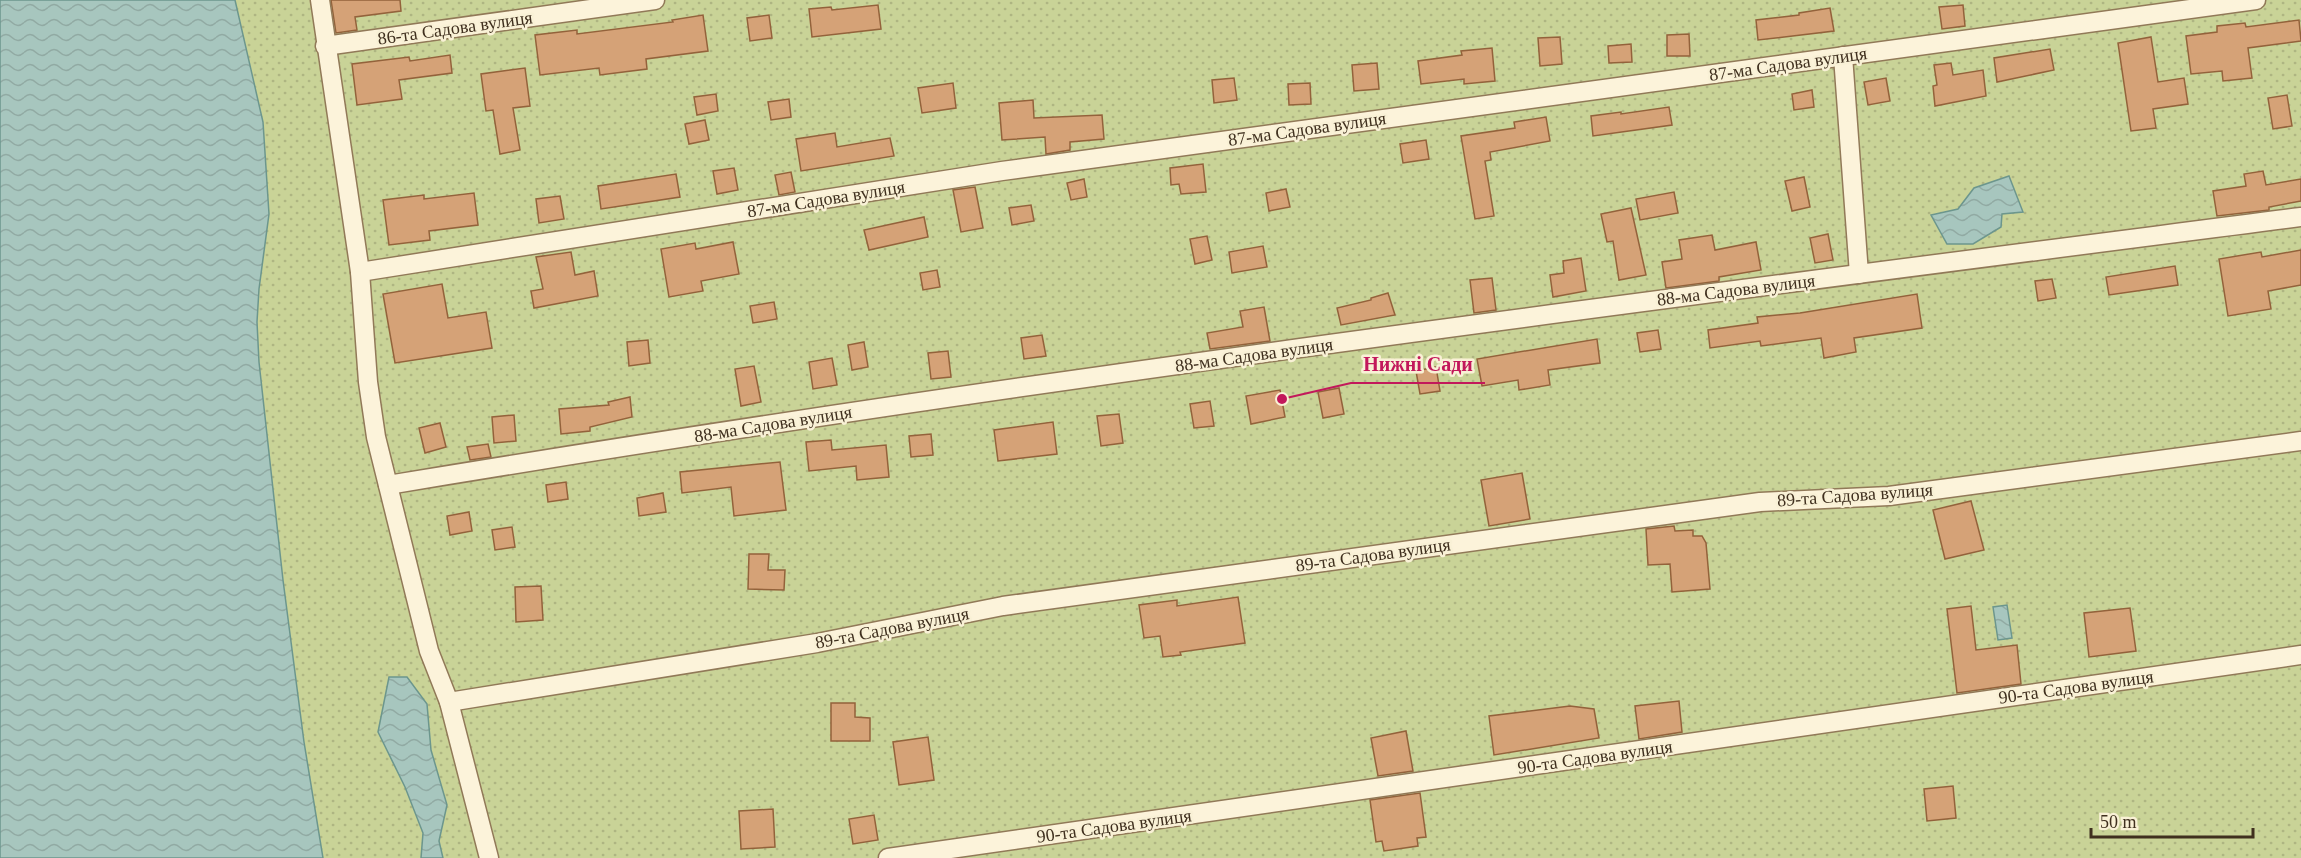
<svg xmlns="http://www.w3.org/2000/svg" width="2301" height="858" font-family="Georgia,serif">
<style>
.garden{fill:url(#garden-dots)}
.water{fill:url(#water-waves);stroke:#6c968d;stroke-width:1.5}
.building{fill:#d5a277;stroke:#93623b;stroke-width:1.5}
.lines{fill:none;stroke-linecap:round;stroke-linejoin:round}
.minor-casing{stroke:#917958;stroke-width:21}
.minor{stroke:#fcf3da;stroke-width:18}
.labels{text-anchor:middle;stroke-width:5;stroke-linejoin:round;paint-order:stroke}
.street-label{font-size:18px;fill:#3f2f1e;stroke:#f9f1d6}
.leader{fill:none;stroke:#c2185b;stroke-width:2}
.callout-dot{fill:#c2185b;stroke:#f9f1d6;stroke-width:2}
.callout-label{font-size:20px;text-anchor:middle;font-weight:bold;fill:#c2185b;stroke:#f9f1d6;stroke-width:5;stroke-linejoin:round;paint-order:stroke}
</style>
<defs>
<pattern id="garden-dots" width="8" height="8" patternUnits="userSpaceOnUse" patternTransform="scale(1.5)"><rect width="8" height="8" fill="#c9d397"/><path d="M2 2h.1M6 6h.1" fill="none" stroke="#aeb582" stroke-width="1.8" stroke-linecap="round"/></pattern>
<pattern id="water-waves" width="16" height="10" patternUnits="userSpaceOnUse" patternTransform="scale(1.5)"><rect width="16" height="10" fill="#a7c6be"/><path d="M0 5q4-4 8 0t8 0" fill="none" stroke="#91aaa3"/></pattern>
</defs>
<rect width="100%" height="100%" fill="#f3e7c5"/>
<path class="garden" d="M235 0H2301V858H323L304 742 283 580 259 362 257 322 259 289 269 214 263 122Z"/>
<g class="water">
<path d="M0 0H235L263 122 269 214 259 289 257 322 259 362 283 580 304 742 323 858H0Z"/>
<path d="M2009 176 2023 212 2002 214 2001 227 1973 244H1947L1931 215 1958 209 1974 188Z"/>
<path d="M2007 605 2012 638 1998 640 1993 607Z"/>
<path d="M389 677H407L427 704 431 750 447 805 439 841 443 858H421L423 833 405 787 378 732Z"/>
</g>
<g class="building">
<path d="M331 0H400L401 11 355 17 357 30 336 33Z"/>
<path d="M878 5 881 29 812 37 809 9 831 7 832 10Z"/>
<path d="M1963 5 1965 26 1942 29 1939 7Z"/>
<path d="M1830 8 1834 31 1758 40 1756 20 1799 15V13Z"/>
<path d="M703 15 708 51 646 59 647 69 600 75 599 68 540 75 535 35 577 30V34L673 22 672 20Z"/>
<path d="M769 15 772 38 750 41 747 18Z"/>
<path d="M2299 20 2301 41 2248 48 2252 78 2223 81 2222 71 2191 74 2186 36 2217 32V26L2245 23 2246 27Z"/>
<path d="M1689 34 1690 56H1667V35Z"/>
<path d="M1560 37 1562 64 1540 66 1538 38Z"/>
<path d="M2151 37 2158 82 2184 78 2188 104 2153 109 2156 128 2131 131 2118 43Z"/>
<path d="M1631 44 1632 62 1609 63 1608 46Z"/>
<path d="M1492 48 1495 81 1464 84V79L1421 84 1418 61 1462 55 1461 51Z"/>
<path d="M2050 49 2054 70 1997 82 1994 58Z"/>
<path d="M450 55 452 73 399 80 402 99 357 105 352 64 409 57 410 61Z"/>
<path d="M1377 63 1379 89 1354 91 1352 65Z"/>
<path d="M1951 63 1953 75 1983 70 1986 96 1935 106 1933 86 1937 85 1934 65Z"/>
<path d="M525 68 530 106 513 108 520 150 500 154 493 110 486 111 481 74Z"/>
<path d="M1234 78 1237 100 1214 103 1212 80Z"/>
<path d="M1886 78 1890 101 1868 105 1864 82Z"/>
<path d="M953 83 956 108 922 113 918 88Z"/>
<path d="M1310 83 1311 104 1289 105 1288 84Z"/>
<path d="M1812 90 1814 107 1794 110 1792 94Z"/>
<path d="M716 94 718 111 697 115 694 97Z"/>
<path d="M2287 95 2292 126 2273 129 2268 98Z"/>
<path d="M789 99 791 117 771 120 768 102Z"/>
<path d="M1033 100 1034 118 1102 115 1104 139 1070 142V150L1046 154 1045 137 1002 140 999 103Z"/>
<path d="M1669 107 1672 125 1593 136 1591 116 1621 112V114Z"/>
<path d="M1546 117 1550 141 1490 152 1491 160 1485 161 1494 216 1475 219 1461 136 1515 128 1514 122Z"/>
<path d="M705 120 709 140 689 144 685 124Z"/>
<path d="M835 133 837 147 890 138 894 156 801 171 796 139Z"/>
<path d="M1426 140 1429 159 1403 163 1400 144Z"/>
<path d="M1203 164 1206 192 1181 194 1179 184 1171 185 1170 168Z"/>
<path d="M734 168 738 190 717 194 713 171Z"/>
<path d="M2263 171 2266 185 2301 179V201L2269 207V210L2217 216 2213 191 2246 186 2244 174Z"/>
<path d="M791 172 795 192 779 195 775 175Z"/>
<path d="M676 174 680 197 601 209 598 186Z"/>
<path d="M1804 177 1810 207 1792 211 1785 181Z"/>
<path d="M1084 179 1087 197 1071 200 1067 183Z"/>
<path d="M975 187 983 228 961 232 953 190Z"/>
<path d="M1286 189 1290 207 1269 211 1266 193Z"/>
<path d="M1674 192 1678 213 1640 220 1636 199Z"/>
<path d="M474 193 478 225 429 231 430 240 389 245 383 200 424 195V199Z"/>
<path d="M560 196 564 219 539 223 536 199Z"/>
<path d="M1031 205 1034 221 1012 225 1009 208Z"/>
<path d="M1631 208 1646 275 1619 280 1613 241 1607 242 1601 214Z"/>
<path d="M924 217 928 237 869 250 864 230Z"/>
<path d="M1828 234 1833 260 1815 263 1810 238Z"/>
<path d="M1712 235 1715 250 1756 242 1761 270 1719 277V281L1666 288 1662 262 1682 259 1679 240Z"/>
<path d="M1207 236 1212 260 1195 264 1190 239Z"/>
<path d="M733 242 739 274 701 281 703 291 669 297 661 249 695 243 696 249Z"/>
<path d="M1263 246 1267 267 1232 273 1229 252Z"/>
<path d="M2301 250V285L2268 291 2271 309 2228 316 2219 259 2261 252 2262 257Z"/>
<path d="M571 252 575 275 594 271 598 296 534 308 531 291 543 289 536 257Z"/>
<path d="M1581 258 1586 291 1553 297 1550 275 1564 273 1563 261Z"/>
<path d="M2175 266 2178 285 2109 295 2106 277Z"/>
<path d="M937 270 940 287 923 290 920 273Z"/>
<path d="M1492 278 1496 310 1474 313 1470 280Z"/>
<path d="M2052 279 2056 298 2038 301 2035 281Z"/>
<path d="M442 284 448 318 486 312 492 348 395 363 383 294Z"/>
<path d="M1388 293 1395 315 1341 325 1337 308 1371 300V298Z"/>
<path d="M1917 294 1922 328 1854 338 1856 352 1824 358 1821 338 1761 346 1760 341 1710 348 1708 330 1758 323 1757 317 1800 313Z"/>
<path d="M774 302 777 319 753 323 750 306Z"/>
<path d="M1264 307 1270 341 1210 349 1207 333 1243 327 1240 311Z"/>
<path d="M1658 330 1661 349 1640 352 1637 333Z"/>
<path d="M1042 335 1046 356 1024 359 1021 338Z"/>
<path d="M1597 339 1600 363 1548 370 1550 385 1519 390 1518 380 1482 386 1477 359Z"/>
<path d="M648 340 650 363 629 366 627 342Z"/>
<path d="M864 342 868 367 852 370 848 345Z"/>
<path d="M948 351 951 377 931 379 928 353Z"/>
<path d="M832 358 837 385 813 389 809 362Z"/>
<path d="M754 366 761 402 741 406 735 369Z"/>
<path d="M1436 367 1440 391 1420 394 1416 371Z"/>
<path d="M1339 388 1344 414 1323 418 1318 392Z"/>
<path d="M1280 390 1285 417 1251 424 1246 396Z"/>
<path d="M630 397 632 417 590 427V431L561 434 559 409 609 405 608 402Z"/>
<path d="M1210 401 1214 426 1194 428 1190 404Z"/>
<path d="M1119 414 1123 443 1101 446 1097 416Z"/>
<path d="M514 415 516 441 494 443 492 417Z"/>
<path d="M1053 422 1057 454 998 461 994 430Z"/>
<path d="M440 423 446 447 425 453 419 428Z"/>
<path d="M931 434 933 455 911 457 909 436Z"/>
<path d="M831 440 832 450 886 445 889 477 857 480 856 466 809 471 806 442Z"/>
<path d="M488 444 491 457 470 460 467 447Z"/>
<path d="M780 462 786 510 734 516 731 487 682 493 680 472Z"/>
<path d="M1522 473 1530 519 1489 526 1481 480Z"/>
<path d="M566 482 568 499 548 502 546 485Z"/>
<path d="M663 493 666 512 639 516 637 498Z"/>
<path d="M1971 501 1984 550 1945 559 1933 510Z"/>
<path d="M469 512 472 531 450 535 447 516Z"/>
<path d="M1674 526 1675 531 1693 530V536H1702L1706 543 1710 589 1672 592 1670 564 1648 565 1646 529Z"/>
<path d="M512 527 515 547 495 550 492 530Z"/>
<path d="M749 554H769L768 570H785L784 590 748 589Z"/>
<path d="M541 586 543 620 516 622 515 587Z"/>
<path d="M1238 597 1245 643 1180 652 1181 655 1163 657 1160 636 1144 638 1139 605 1177 600V606Z"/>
<path d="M1971 606 1976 650 2017 645 2021 684 1957 693 1947 609Z"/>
<path d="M2130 608 2136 651 2089 657 2084 613Z"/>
<path d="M1679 701 1682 732 1639 739 1635 706Z"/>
<path d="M831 703H855V717L870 718V741H831Z"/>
<path d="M1570 706 1594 709 1599 738 1494 755 1489 716Z"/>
<path d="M1406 731 1413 771 1378 776 1371 738Z"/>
<path d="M928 737 934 780 899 785 893 742Z"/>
<path d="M1953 786 1956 818 1927 821 1924 789Z"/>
<path d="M1420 793 1426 837 1417 838 1418 846 1384 851 1382 841 1376 842 1370 800Z"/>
<path d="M773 809 775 847 741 849 739 811Z"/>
<path d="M874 815 878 840 853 844 849 819Z"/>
</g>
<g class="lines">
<defs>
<g id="minor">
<path d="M320 0 360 272 368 382 376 437 429 651 449 702 489 858"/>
<path d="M325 46 655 0"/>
<path d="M1843 56 1859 274"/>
<path d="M360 272 1002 171 2256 0"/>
<path d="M388 485C1024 379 1663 299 2301 217"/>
<path d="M449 702 817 643 1003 606 1760 502 1889 496 2301 441"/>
<path d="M888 858 2301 655"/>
</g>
</defs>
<use href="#minor" class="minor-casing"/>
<use href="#minor" class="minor"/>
</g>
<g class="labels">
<g class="street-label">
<text transform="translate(455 28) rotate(-8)" y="6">86-та Садова вулиця</text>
<text transform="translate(1788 64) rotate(-8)" y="6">87-ма Садова вулиця</text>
<text transform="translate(1307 129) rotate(-8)" y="6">87-ма Садова вулиця</text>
<text transform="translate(826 199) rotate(-9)" y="6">87-ма Садова вулиця</text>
<text transform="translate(1736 290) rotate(-7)" y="6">88-ма Садова вулиця</text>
<text transform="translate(1254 355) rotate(-8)" y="6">88-ма Садова вулиця</text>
<text transform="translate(773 424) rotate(-9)" y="6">88-ма Садова вулиця</text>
<text transform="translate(1855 495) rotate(-4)" y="6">89-та Садова вулиця</text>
<text transform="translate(1373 555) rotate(-8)" y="6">89-та Садова вулиця</text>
<text transform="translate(892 628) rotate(-11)" y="6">89-та Садова вулиця</text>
<text transform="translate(2076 687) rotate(-8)" y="6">90-та Садова вулиця</text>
<text transform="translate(1595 757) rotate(-8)" y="6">90-та Садова вулиця</text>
<text transform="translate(1114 826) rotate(-8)" y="6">90-та Садова вулиця</text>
</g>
</g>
<path class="leader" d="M1282 399L1351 383H1485"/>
<circle class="callout-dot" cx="1282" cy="399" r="6"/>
<g class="callout-label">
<text x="1418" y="371">Нижні Сади</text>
</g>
<path d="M2091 828v9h162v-9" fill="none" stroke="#3f2f1e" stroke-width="3"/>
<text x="2100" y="828" font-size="18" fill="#3f2f1e" stroke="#f9f1d6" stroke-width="4.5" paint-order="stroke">50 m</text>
</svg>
